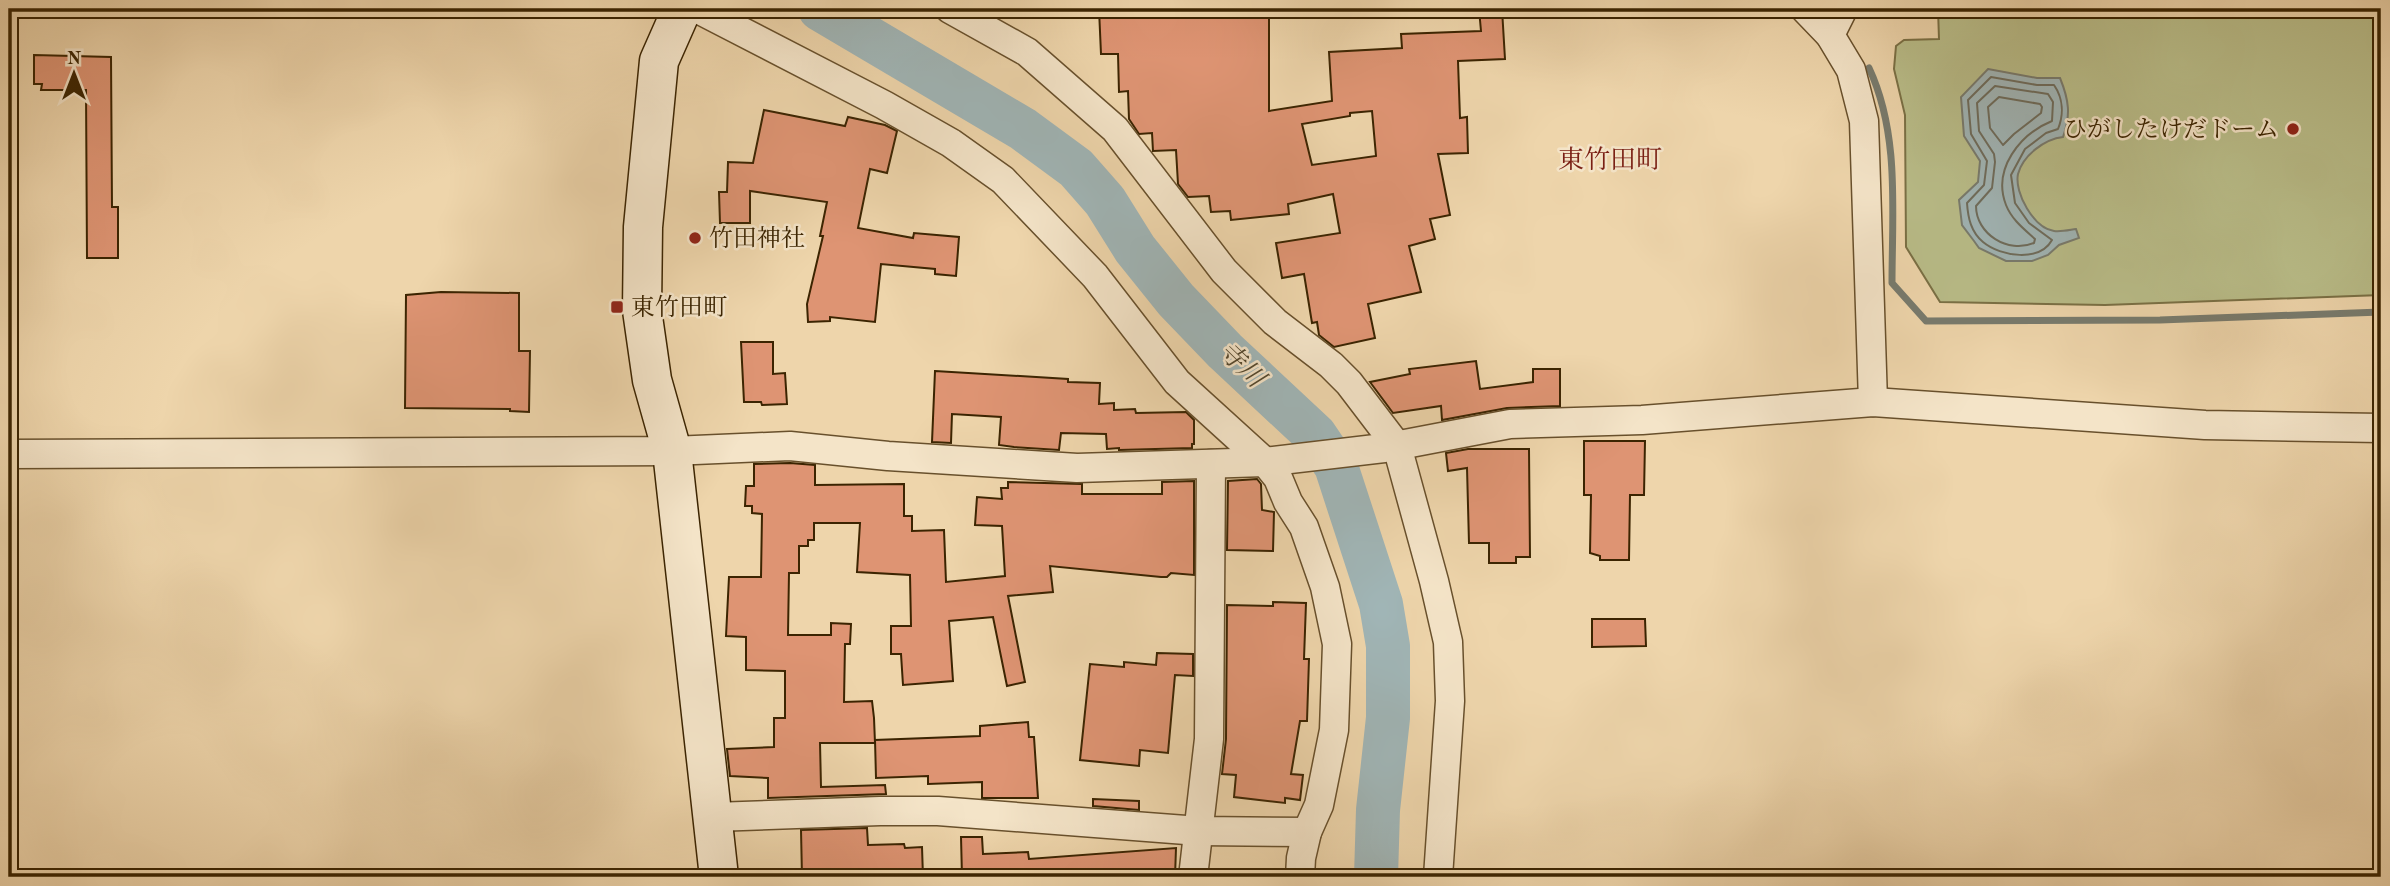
<svg xmlns="http://www.w3.org/2000/svg" width="2390" height="886" font-family="'Old Standard TT','Noto Serif JP',serif">
<style>
.green{fill:#b9bd89;stroke:#7a7045;stroke-width:2}
.water{fill:#a0b5b6;stroke:#787b6e;stroke-width:2}
.lines{fill:none;stroke-linecap:round;stroke-linejoin:round}
.shore{stroke:#6e6c5c;stroke-width:2}
.stream{stroke:#787b6e;stroke-width:7}
.river{stroke:#a0b5b6;stroke-width:44}
.building{fill:#de9473;stroke:#3b2401;stroke-width:2;fill-rule:evenodd}
.street-casing{stroke:#68502c;stroke-width:31}
.secondary-casing{stroke:#3b2401;stroke-width:41}
.street{stroke:#f4e4c8;stroke-width:28}
.secondary{stroke:#f4e4c8;stroke-width:38}
.poi-dot{fill:#8f2418;stroke:#f4e4c8;stroke-width:2.5}
.labels{text-anchor:middle;stroke-width:5;stroke-linejoin:round;paint-order:stroke}
.poi-label{font-size:24px;fill:#3b2401;stroke:#f4e4c8;text-anchor:start}
.neighbourhood-label{font-size:26px;fill:#7a1f14;stroke:#f4e4c8}
.water-label{font-size:26px;font-style:italic;fill:#54482e;stroke:#f4e4c8}
</style>
<rect width="100%" height="100%" fill="#eed5ab"/>
<filter id="stains"><feTurbulence type="fractalNoise" baseFrequency=".00286" numOctaves="4"/><feColorMatrix values="0 0 0 0 .2 0 0 0 0 .09 0 0 0 0 .02 0 0 0 .5 -.17"/></filter>
<radialGradient id="worn" r=".72"><stop offset=".6" stop-color="#630" stop-opacity="0"/><stop offset="1" stop-color="#630" stop-opacity=".3"/></radialGradient>
<path class="green" d="M1938 9H2381V295L2105 305 1940 302 1906 247 1905 115 1894 69 1896 46 1904 40 1939 39Z"/>
<path class="water" d="M1988 69 2037 78H2060C2069 100 2071 115 2063 137 2045 139 2023 155 2018 174 2014 193 2034 228 2054 231 2061 232 2069 230 2076 229L2079 238 2059 245 2048 255 2032 261H2006L1979 248 1974 241 1962 225 1959 200 1978 182 1980 161 1964 136 1961 97Z"/>
<g class="lines">
<g class="shore">
<path d="M1991 77 2037 85H2054C2063 98 2064 114 2058 129L2046 133 2025 149 2011 175 2015 203 2029 223 2052 240C2040 262 2001 257 1983 242 1971 232 1968 218 1967 203L1984 185 1987 161 1971 134 1968 100Z"/>
<path d="M1995 86 2048 94 2053 102 2052 121C2020 134 1992 169 2006 205 2012 220 2024 229 2035 239L2034 243C2008 254 1976 234 1976 206L1992 188 1995 162 1994 154 1979 131 1977 103Z"/>
<path d="M1999 97 2040 104 2042 107 2041 113 2014 134 2003 145 1990 128 1988 107Z"/>
</g>
<path class="stream" d="M1869 68C1900 134 1892 212 1892 283L1926 321 2160 320 2381 312"/>
<path class="river" d="M820 9 1023 129 1076 168 1105 201 1135 249 1176 300 1225 351 1315 435 1336 466 1381 604 1388 646V718L1378 810 1376 877"/>
</g>
<g class="building">
<path d="M1099 9H1160V12L1269 10V111L1332 101 1329 52 1402 48 1401 34 1481 31 1479 9H1502L1505 59 1458 61 1460 118 1467 117 1468 153 1438 154 1450 215 1430 219 1435 239 1409 246 1421 292 1368 304 1375 338 1334 347 1319 335 1317 322 1312 323 1304 274 1282 278 1276 243 1340 233 1333 194 1288 204 1289 214 1231 220 1230 211 1211 212 1209 196 1188 197 1178 184 1176 150 1153 151 1152 133 1139 134 1129 119 1128 91 1119 92 1118 54H1101ZM1372 111 1376 156 1312 165 1302 124 1350 116V113Z"/>
<path d="M34 55 111 57 112 207H118V258H87L86 90H41L42 84H34Z"/>
<path d="M764 110 845 126 848 117 885 125 897 131 887 173 870 169 858 228 913 238 914 233 959 237 956 276 935 274V269L881 264 875 322 830 317V321L808 322 807 304 823 236H820L827 202 750 191V223H720L719 192H727L728 162 753 163Z"/>
<path d="M441 292 519 293V351H530L529 412 510 411V409L405 408 406 295Z"/>
<path d="M741 342H773V374L785 373 787 404 762 405 761 402H744Z"/>
<path d="M1476 361 1480 389 1533 382V369H1560V406L1507 408 1442 420 1441 406 1393 413 1370 382 1410 374 1409 369Z"/>
<path d="M935 371 1068 379V382L1100 383 1099 404 1114 403V410L1135 409 1136 413 1186 412 1194 420V444H1192V448L1119 450V448L1107 449 1106 434 1061 433 1059 450 1014 447 999 445 1001 417 952 414 951 443 932 442Z"/>
<path d="M1584 441H1645L1644 495H1630L1629 560H1600V556L1590 553 1591 495H1584Z"/>
<path d="M1468 449H1529L1530 557H1516V563H1489V543H1469L1467 468 1448 471 1446 453Z"/>
<path d="M790 463 815 465V485L904 484V516H912V531L944 530 946 582 1005 576 1002 526 975 525 977 497 1002 499 1001 488H1008V482L1082 484V494H1162V482L1194 481V575L1171 573 1167 577H1161L1050 566 1053 592 1008 596 1025 682 1007 686 993 617 949 621 953 681 903 685 901 654H891V626H911L910 575 857 572 860 523H814V540H808V546H799V573H789L788 635H831V623L851 624 850 644H845L844 702 872 701 874 718 875 743H820L821 787 885 785 886 794 768 798V778L730 776 727 749 774 747V718H785V671L746 670V637L726 636 729 577H761L762 514 752 513V506H745L746 486H754V464Z"/>
<path d="M1257 479 1261 484 1262 510 1274 512 1273 551 1227 550 1228 481Z"/>
<path d="M1273 602 1306 603 1304 659H1309L1307 721H1300L1291 774 1303 775 1300 800 1285 798V803L1234 797 1236 775 1222 774 1226 739 1227 605 1273 606Z"/>
<path d="M1592 619H1645L1646 646 1592 647Z"/>
<path d="M1157 653 1193 654V676L1175 675 1168 753 1140 750 1139 766 1080 760 1090 664 1124 667V662L1156 665Z"/>
<path d="M1028 722 1029 737H1034L1038 798H982V782L928 784V776L876 778 875 740 980 736V726Z"/>
<path d="M1093 799 1139 801V810L1093 806Z"/>
<path d="M867 828 868 845 904 844 905 848 922 847 923 877H802L801 830Z"/>
<path d="M961 837H982L983 854 1028 852 1029 859 1176 848 1175 877H962Z"/>
</g>
<g class="lines">
<defs>
<g id="street">
<path d="M698 9 884 105 951 143 1003 180 1095 276 1177 382 1265 462 1278 478 1288 502 1304 527 1325 587 1337 644 1334 730 1319 805 1307 832 1301 858 1300 877"/>
<path d="M950 9 1027 52 1115 129 1224 271 1275 322 1331 365 1349 383 1397 446 1434 581 1448 642 1450 701 1438 877"/>
<path d="M1805 9 1830 35 1851 70 1864 121 1873 402"/>
<path d="M1830 35 1843 9"/>
<path d="M9 454 672 451 790 446 888 456 1077 468 1265 462 1384 448 1510 424 1642 420 1873 402 2205 425 2381 428"/>
<path d="M714 817 880 811H938L1199 831 1307 832"/>
<path d="M1193 877 1209 739 1211 464"/>
</g>
<path id="secondary" d="M682 9 659 61 643 227 642 310 652 380 672 451 719 877"/>
</defs>
<use href="#street" class="street-casing"/>
<use href="#secondary" class="secondary-casing"/>
<use href="#street" class="street"/>
<use href="#secondary" class="secondary"/>
</g>
<g class="poi-dot">
<circle cx="2293" cy="129" r="7"/>
<circle cx="695" cy="238" r="7"/>
<rect x="610" y="300" width="14" height="14" rx="3.5"/>
</g>
<g class="labels">
<g class="poi-label">
<text x="2279" y="137" text-anchor="end">ひがしたけだドーム</text>
<text x="709" y="246">竹田神社</text>
<text x="631" y="315">東竹田町</text>
</g>
<g class="neighbourhood-label">
<text x="1610" y="168">東竹田町</text>
</g>
<g class="water-label">
<text transform="translate(1242 364) rotate(44)" y="9">寺川</text>
</g>
</g>
<rect width="2390" height="886" fill="none" stroke="#eed5ab" stroke-width="35"/>
<rect x="10" y="10" width="2369" height="865" fill="none" stroke="#3b2401" stroke-width="3.5"/>
<rect x="18" y="18" width="2355" height="851" fill="none" stroke="#3b2401" stroke-width="2"/>
<g transform="translate(74 74)" stroke="#f4e4c8" stroke-width="5" paint-order="stroke">
<path d="M0-5L12 26L0 18L-12 26Z" fill="#3b2401"/>
<text y="-10" font-size="19" font-weight="bold" text-anchor="middle" fill="#3b2401">N</text>
</g>
<rect width="100%" height="100%" filter="url(#stains)"/>
<rect width="100%" height="100%" fill="url(#worn)"/>
</svg>
